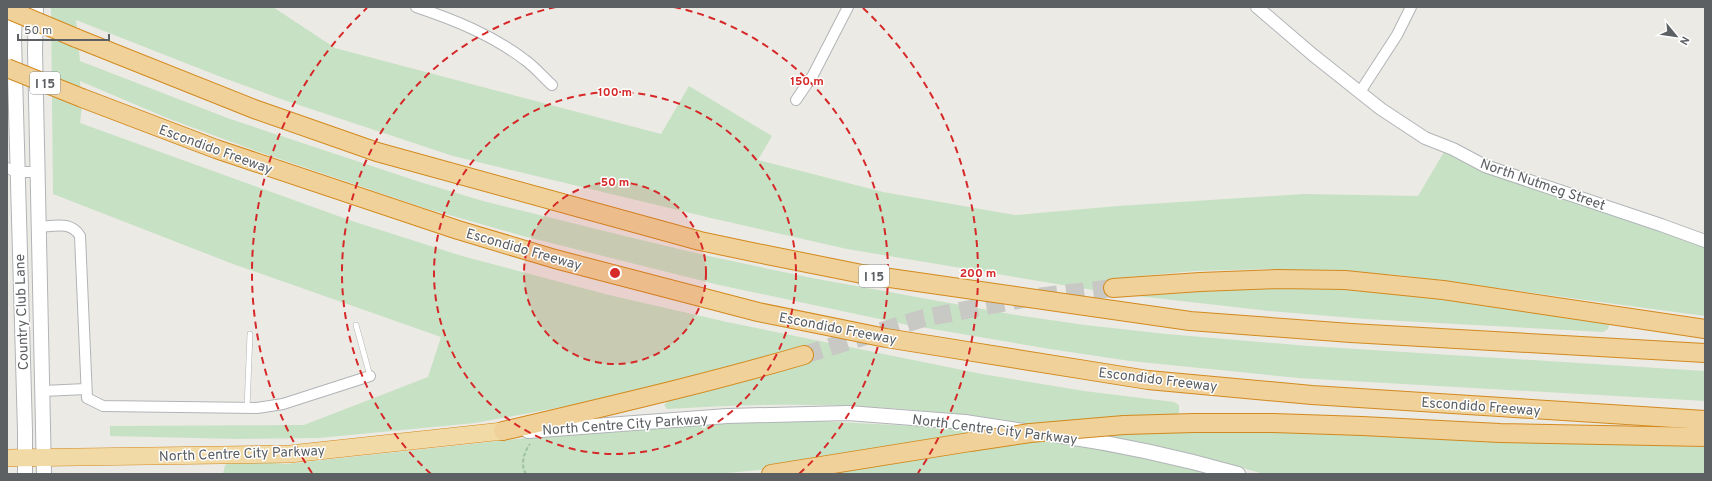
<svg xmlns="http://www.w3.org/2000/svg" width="1712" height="481" font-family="Overpass,sans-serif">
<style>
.green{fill:#c7e1c4}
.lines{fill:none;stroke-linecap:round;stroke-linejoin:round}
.motorway-tunnel{stroke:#c8c8c4;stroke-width:18;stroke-dasharray:18 9;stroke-linecap:butt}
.service-casing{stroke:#b1b4b7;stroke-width:6}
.minor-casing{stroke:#b1b4b7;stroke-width:12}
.tertiary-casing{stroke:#b1b4b7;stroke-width:14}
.secondary-casing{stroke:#b1b4b7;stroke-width:16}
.trunk-casing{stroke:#d3891e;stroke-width:18}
.motorway-casing{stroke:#d3891e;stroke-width:20}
.path{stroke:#9ec1a4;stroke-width:2;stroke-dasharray:4 2;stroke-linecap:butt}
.service{stroke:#fff;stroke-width:5}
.minor{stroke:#fff;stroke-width:10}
.tertiary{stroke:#fff;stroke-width:12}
.secondary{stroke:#fff;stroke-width:14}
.trunk{stroke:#f2daa6;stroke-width:17}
.motorway{stroke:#efd199;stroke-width:18}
.motorway-bridge-casing{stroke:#d3891e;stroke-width:20;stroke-linecap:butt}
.motorway-bridge{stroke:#efd199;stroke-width:18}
.ring{fill:none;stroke:#d62828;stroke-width:2;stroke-dasharray:7 5}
.labels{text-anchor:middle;stroke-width:3;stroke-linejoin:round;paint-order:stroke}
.shield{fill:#fff;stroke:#8d9092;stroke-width:1}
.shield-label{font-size:13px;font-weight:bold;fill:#5c6063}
.street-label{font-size:14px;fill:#5c6063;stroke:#fff}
.centre{fill:#d62828;stroke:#fff;stroke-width:2}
.ring-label{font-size:12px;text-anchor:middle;font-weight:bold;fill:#d62828;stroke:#fff;stroke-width:3;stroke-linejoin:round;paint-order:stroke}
</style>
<rect width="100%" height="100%" fill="#eceae4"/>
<g class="green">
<path d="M51 7H273L335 48 661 134 689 86 772 136 758 160 883 192 1015 215 1118 206 1304 194 1418 196 1444 152 1519 182 1705 247V316L1398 275 1268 269 1195 271 1109 279 1107 283 1117 294 847 249 711 218 453 156 281 99 221 77 76 20 80 61 230 119 420 182 483 201 637 239 713 257 812 278 1010 314 1085 325 1166 334 1309 346 1705 371V401L1298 378 1130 361 1050 349 903 324 719 285 523 236 428 209 256 151 167 118 80 81 82 106 80 123 352 221 462 256 609 295 727 322 982 374 1084 391 1174 402 1179 405V413L1176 415 1124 416V433H1320L1705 447V474H1264C1208 457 1150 447 1092 437 1045 429 999 420 951 414 857 402 761 403 667 409L664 405 668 401 704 389 813 361 802 347 616 397 475 423 319 438 238 439 110 436V426L304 425 428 377 441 337 233 264 53 194Z"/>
<path d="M1203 287 1399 289 1610 323 1608 329 1603 332 1365 319 1269 311 1129 295Z"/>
<path d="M796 420 974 429 1094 446 1215 474H818L780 468 716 474H223L225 465C240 458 269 463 286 464L581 432 645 427Z"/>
</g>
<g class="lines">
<path class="motorway-tunnel" d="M804 355 924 318 1028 298 1113 288"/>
<defs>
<g id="service">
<path d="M356 325 370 376"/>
<path d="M247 408 250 334"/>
</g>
<g id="minor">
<path d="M416 7C455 20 492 35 525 60 535 67 543 77 552 85"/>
<path d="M1360 92 1397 35 1411 7"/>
<path d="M796 100 813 75 848 7"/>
<path d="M7 168 17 172H38"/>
<path d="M39 227C55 226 71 221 80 236L87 398 103 406 257 408 283 404 370 376"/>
<path d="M43 391 86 389"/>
</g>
<path id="tertiary" d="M1257 7 1313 55 1381 109 1425 138 1453 149 1485 166 1661 225 1705 241"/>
<g id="secondary">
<path d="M15 7 14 40 25 431V474"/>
<path d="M36 7 35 51 44 474"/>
<path d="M528 431 727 416 848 413 965 422 1024 431"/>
<path d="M1056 435C1117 444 1178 457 1238 474"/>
</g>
<path id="trunk" d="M7 458 290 454 503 431"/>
<g id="motorway">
<path d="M76 38 254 109 377 152 700 241 757 253 862 274 1190 321 1351 333 1705 353"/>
<path d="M82 98 216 149 458 230 555 259 758 312 886 338 1148 380 1312 395 1705 420"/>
<path d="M1113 288 1200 282 1277 279 1345 280 1443 290 1705 329"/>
<path d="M1124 425 1194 423H1273L1362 426 1500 433 1705 437"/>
<path d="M503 431C604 407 705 384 804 355"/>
<path d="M771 474 970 442"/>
</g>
</defs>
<use href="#service" class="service-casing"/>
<use href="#minor" class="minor-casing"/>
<use href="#tertiary" class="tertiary-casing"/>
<use href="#secondary" class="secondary-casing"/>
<use href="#trunk" class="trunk-casing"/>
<use href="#motorway" class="motorway-casing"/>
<path class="path" d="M526 474C520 465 524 452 530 444"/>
<use href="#service" class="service"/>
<use href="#minor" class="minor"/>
<use href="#tertiary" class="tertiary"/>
<use href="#secondary" class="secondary"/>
<use href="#trunk" class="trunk"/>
<use href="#motorway" class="motorway"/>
<defs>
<g id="motorway-bridge">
<path d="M7 9 76 38"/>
<path d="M7 68 82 98"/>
<path d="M970 442 1030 433 1124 425"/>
</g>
</defs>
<use href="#motorway-bridge" class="motorway-bridge-casing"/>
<use href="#motorway-bridge" class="motorway-bridge"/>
</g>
<circle cx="615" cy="273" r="91" fill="#d62828" fill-opacity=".12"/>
<g class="ring">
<circle cx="615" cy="273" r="91"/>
<circle cx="615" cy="273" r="181"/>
<path d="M431 474A272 272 0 0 1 556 7M674 7A272 272 0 0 1 799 474"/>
<path d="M312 473A363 363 0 0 1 367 8M863 8A363 363 0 0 1 918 473"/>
</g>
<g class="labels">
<g class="shield">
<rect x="30" y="72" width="30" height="22" rx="3"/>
<rect x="859" y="265" width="30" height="22" rx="3"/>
</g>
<g class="shield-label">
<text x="45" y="88">I 15</text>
<text x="874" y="281">I 15</text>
</g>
<g class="street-label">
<text transform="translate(216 149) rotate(20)" y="5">Escondido Freeway</text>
<text transform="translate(1543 184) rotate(19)" y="5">North Nutmeg Street</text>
<text transform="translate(524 249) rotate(16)" y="5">Escondido Freeway</text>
<text transform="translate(21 312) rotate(-92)" y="5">Country Club Lane</text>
<text transform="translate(838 328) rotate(11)" y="5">Escondido Freeway</text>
<text transform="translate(1158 379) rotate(7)" y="5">Escondido Freeway</text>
<text transform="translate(1481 406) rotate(4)" y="5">Escondido Freeway</text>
<text transform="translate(625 424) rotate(-4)" y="5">North Centre City Parkway</text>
<text transform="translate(995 429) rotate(7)" y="5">North Centre City Parkway</text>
<text transform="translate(242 453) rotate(-2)" y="5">North Centre City Parkway</text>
</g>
</g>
<circle cx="615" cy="273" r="6" class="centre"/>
<g class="ring-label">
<text x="807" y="85">150 m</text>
<text x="615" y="96">100 m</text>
<text x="615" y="186">50 m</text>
<text x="978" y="277">200 m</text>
</g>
<rect width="1712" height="481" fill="none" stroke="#5c6063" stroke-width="16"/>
<g transform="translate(1676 36) rotate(119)" stroke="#ffffff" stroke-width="3" paint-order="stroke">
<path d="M0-3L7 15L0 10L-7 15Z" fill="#5c6063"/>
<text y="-6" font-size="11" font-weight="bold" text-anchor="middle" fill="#5c6063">N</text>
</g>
<path d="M18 34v6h91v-6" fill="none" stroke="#5c6063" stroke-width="2"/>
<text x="24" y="34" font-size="12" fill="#5c6063" stroke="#ffffff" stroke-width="3" paint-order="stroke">50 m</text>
</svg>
